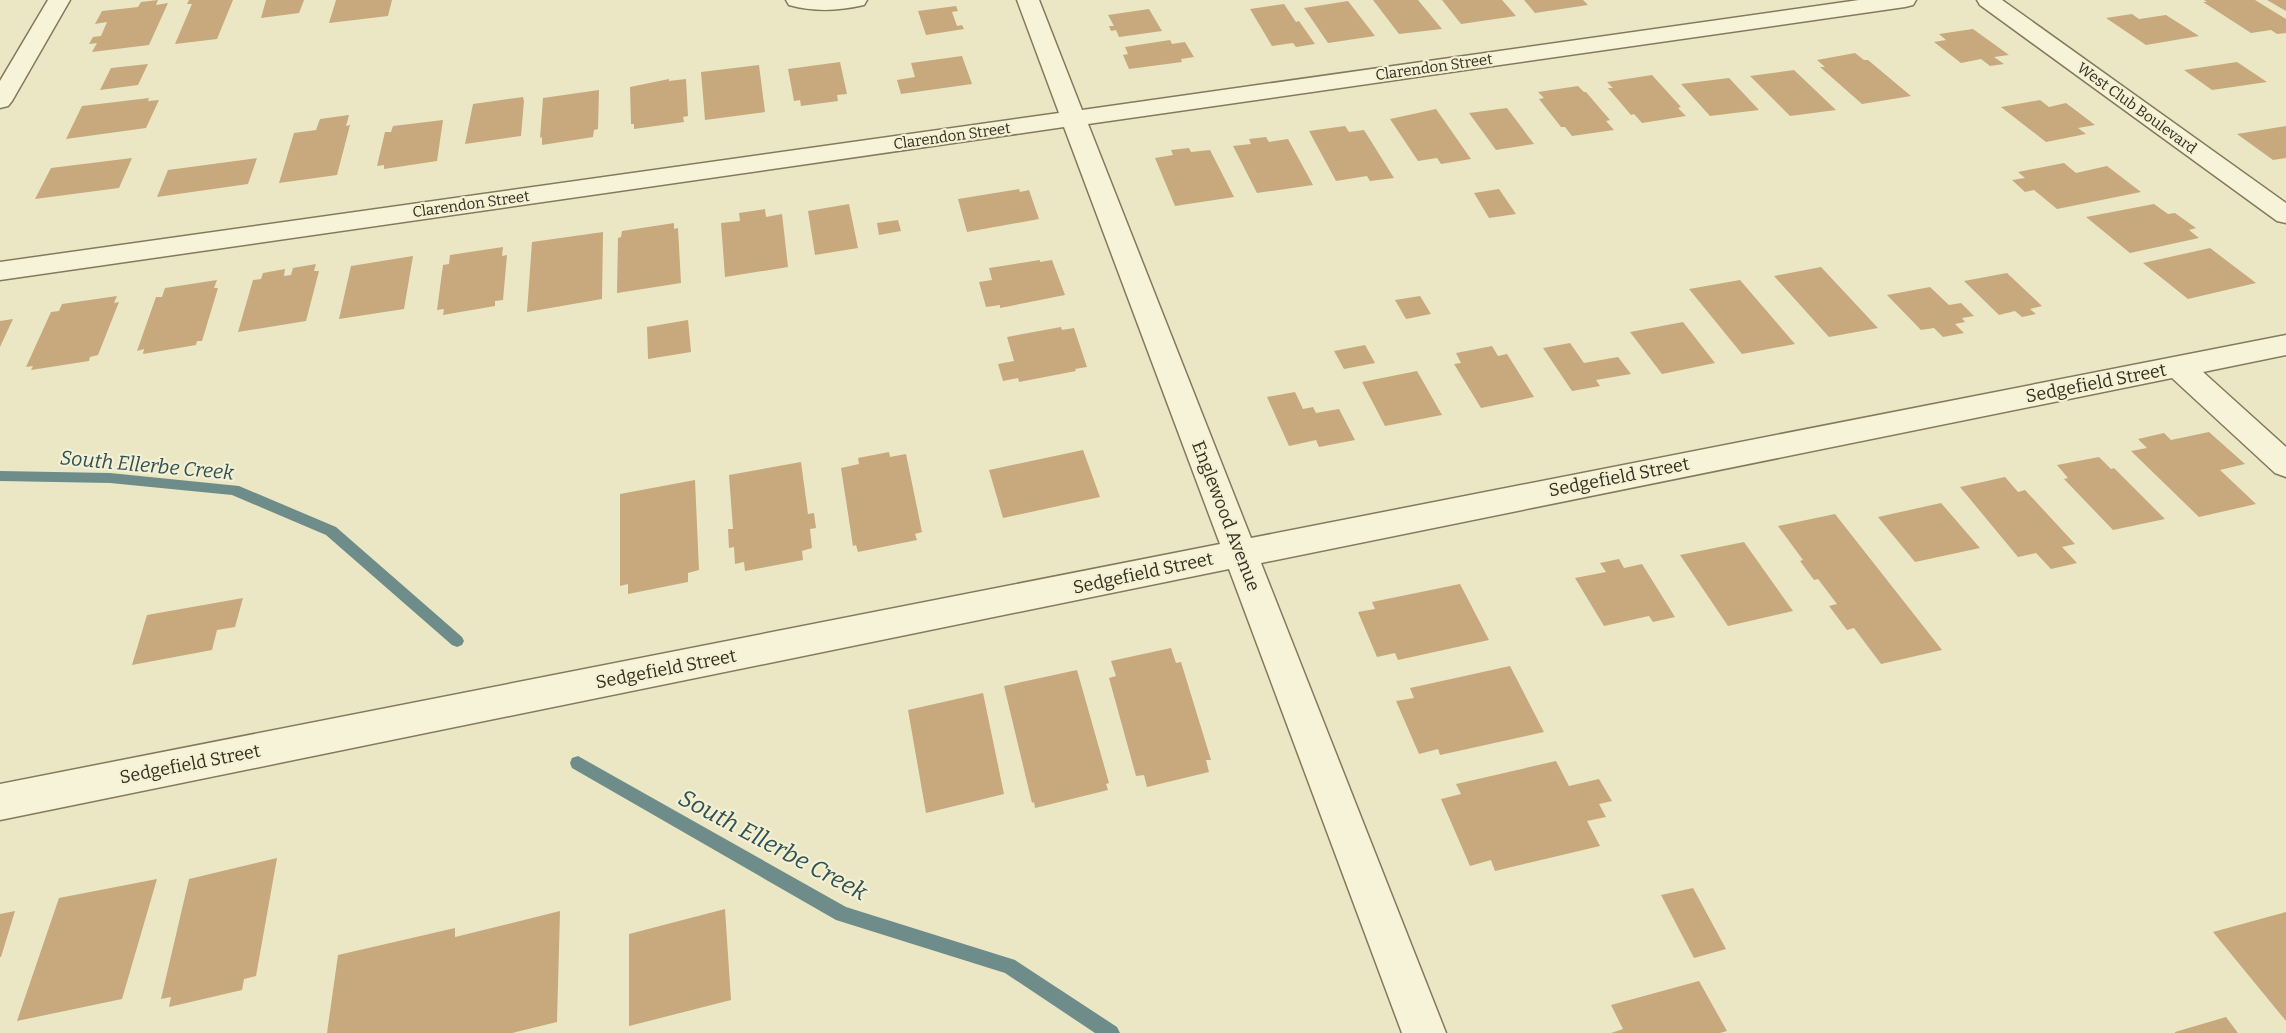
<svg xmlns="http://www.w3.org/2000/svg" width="2286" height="1033" font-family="Bitter,serif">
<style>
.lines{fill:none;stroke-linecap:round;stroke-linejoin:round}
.stream{fill:#6e8d8a;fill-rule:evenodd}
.building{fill:#c7a97d}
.minor-casing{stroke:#85795c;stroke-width:3}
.minor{fill:#f7f3d8;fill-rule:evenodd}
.labels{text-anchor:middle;stroke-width:4.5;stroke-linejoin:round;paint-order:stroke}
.far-street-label{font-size:15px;fill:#362e1f;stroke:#f3f0d4}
.street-label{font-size:18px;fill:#362e1f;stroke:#f3f0d4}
.water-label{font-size:20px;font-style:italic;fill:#2f5155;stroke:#f3f0d4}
.near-water-label{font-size:24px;font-style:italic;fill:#2f5155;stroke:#f3f0d4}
</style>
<rect width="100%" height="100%" fill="#ebe7c5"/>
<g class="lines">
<g class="stream">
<path d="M0 471 110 473 239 486 336 527 462 637 464 641 462 645 457 647 452 645 326 535 232 495 110 483 0 481Z"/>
<path d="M578 756 846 907 1015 960 1117 1027 1120 1033H1095L1005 973 836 920 572 768 570 763 572 758Z"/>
</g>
</g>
<g class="building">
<path d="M158 0 156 5 168 3 149 45 92 52 97 43 89 44 93 37 101 36 107 22 95 24 102 11 138 7 141 2Z"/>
<path d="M189 0H233L217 39 175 44 192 4H187Z"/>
<path d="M266 0H304L299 13 261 18Z"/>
<path d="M336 0H392L388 16 329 23Z"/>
<path d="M1373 0H1418L1442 29 1399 34Z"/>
<path d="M1442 0H1502L1516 16 1461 24Z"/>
<path d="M1524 0H1583L1588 5 1535 13Z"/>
<path d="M2204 0H2255L2286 19V33L2277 34 2271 30 2251 33 2203 2H2207Z"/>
<path d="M2267 0H2286V11Z"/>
<path d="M1348 1 1375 36 1328 43 1304 8Z"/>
<path d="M1284 4 1296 22 1299 21 1315 44 1296 47 1293 43 1272 46 1250 9Z"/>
<path d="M956 6 958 11 952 12 957 26 962 25 964 29 926 35 918 11Z"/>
<path d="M1149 9 1162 31 1119 37 1116 30 1111 31 1109 26H1114L1108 15Z"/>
<path d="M2132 14 2139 19 2166 15 2199 36 2146 45 2106 18Z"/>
<path d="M1973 29 2009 55 1994 57 2004 64 1990 66 1981 59 1961 63 1934 42 1946 40 1939 34Z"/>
<path d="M1170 40 1172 44 1185 42 1194 57 1181 59 1182 62 1129 69 1123 55 1128 54 1125 47Z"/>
<path d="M1855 53 1864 60H1868L1911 96 1862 104 1820 67H1825L1817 60Z"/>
<path d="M962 56 972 84 901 94 897 80 915 77 911 63Z"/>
<path d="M840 62 847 94 837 95 838 101 801 106 800 100 794 101 788 69Z"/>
<path d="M2237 62 2267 82 2212 90 2184 70Z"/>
<path d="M148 64 138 85 100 90 111 68Z"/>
<path d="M759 65 765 112 705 120 701 72Z"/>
<path d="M1794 70 1836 110 1790 116 1750 76Z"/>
<path d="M1652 75 1681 107 1678 108 1686 116 1642 123 1634 114 1631 115 1608 88H1613L1607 82Z"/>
<path d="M1729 78 1759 110 1710 116 1681 84Z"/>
<path d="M669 79V81L686 79 688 116 683 117 684 122 634 129V124H631L630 87Z"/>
<path d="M1578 86 1584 92H1586L1610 120 1606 121 1614 130 1572 136 1565 127H1561L1539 99 1544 98 1538 92Z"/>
<path d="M599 90 598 129 594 130 593 137 542 145V137L540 138 543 98Z"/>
<path d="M523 97 524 101 521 136 465 144 473 104Z"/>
<path d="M149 98 148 101 159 100 146 128 66 139 82 106Z"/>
<path d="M2040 100 2049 107 2066 103 2095 125 2078 128 2086 134 2046 142 2001 107Z"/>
<path d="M1507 108 1534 144 1496 150 1469 113Z"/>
<path d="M1436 109 1471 159 1441 164 1437 158 1418 161 1390 119Z"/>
<path d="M349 115 346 126 350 125 337 175 279 183 294 133 316 130 320 119Z"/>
<path d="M443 120 437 161 384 169V165L377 166 385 132H391L393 126Z"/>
<path d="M1345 126 1349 132 1364 130 1394 178 1370 181 1367 176 1336 181 1309 131Z"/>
<path d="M2286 126V158L2273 160 2237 134Z"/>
<path d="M1266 137 1269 142 1288 139 1313 185 1257 193 1233 146 1251 144 1249 139Z"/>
<path d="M1189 148 1191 152 1210 150 1234 197 1175 206 1155 158 1173 155 1171 150Z"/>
<path d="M132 158 119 188 35 199 51 168Z"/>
<path d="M257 158 248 184 157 197 168 170Z"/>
<path d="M2064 163 2076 173 2107 166 2141 192 2057 209 2034 190 2025 192 2012 180 2025 178 2018 172Z"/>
<path d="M1019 189 1020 192 1029 190 1039 219 967 232 958 199Z"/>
<path d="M1499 189 1516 214 1489 218 1474 193Z"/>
<path d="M849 204 858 248 815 255 808 211Z"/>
<path d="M2154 204 2168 214 2175 213 2196 228 2189 230 2199 238 2130 253 2086 217Z"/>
<path d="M765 209 766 217 782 214 788 267 725 277 721 223 740 221 739 213Z"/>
<path d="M898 220 901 231 879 235 877 223Z"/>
<path d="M674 223V229L678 228 681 283 617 293 618 238 621 237 622 231Z"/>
<path d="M603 232 602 299 527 312 532 242Z"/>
<path d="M503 247 502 256 507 255 503 300 495 301V306L443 315 444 309 437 310 443 265 449 264 450 255Z"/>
<path d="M2210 248 2256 283 2188 299 2143 263Z"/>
<path d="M413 256 404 309 339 319 351 266Z"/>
<path d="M1040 260V262L1052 260 1065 295 1000 308V305L986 307 979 282 992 280 989 268Z"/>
<path d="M316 264 314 271H319L306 321 238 332 253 280 261 279 263 273 285 269 284 276 291 275 293 268Z"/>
<path d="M1821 267 1878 328 1829 337 1774 276Z"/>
<path d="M2007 273 2042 306 2030 309 2036 314 2022 317 2015 311 1999 315 1964 281Z"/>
<path d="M217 280 214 288H218L202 341H197L196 345 143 354 144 349 137 351 156 297H162L165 288Z"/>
<path d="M1740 280 1795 344 1742 354 1689 289Z"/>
<path d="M1930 287 1949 305 1961 303 1974 316 1962 318 1965 322 1955 324 1964 333 1943 337 1934 328 1921 330 1887 295Z"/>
<path d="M117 296 114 303 119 302 98 355 90 357 89 361 31 370 33 366 26 367 51 312 59 311 62 304Z"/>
<path d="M1420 296 1431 314 1406 319 1395 300Z"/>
<path d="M13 319 0 347V321Z"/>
<path d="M688 320 691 352 648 359 647 327Z"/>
<path d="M1683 322 1715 363 1662 374 1630 332Z"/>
<path d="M1061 327 1062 330 1074 328 1087 367 1075 369 1076 371 1019 382 1018 378 1003 381 998 364 1014 361 1007 337Z"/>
<path d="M1570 343 1584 363 1618 357 1631 374 1596 380 1600 386 1572 391 1543 348Z"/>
<path d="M1365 345 1375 363 1344 369 1334 351Z"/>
<path d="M1492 346 1498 356 1507 354 1534 397 1481 408 1454 364 1461 363 1456 353Z"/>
<path d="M1417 371 1442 415 1385 426 1362 382Z"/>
<path d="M1295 392 1303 409 1313 407 1316 413 1339 409 1355 440 1319 447 1316 440 1289 446 1267 397Z"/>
<path d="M2209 432 2245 464 2220 470 2256 504 2199 517 2131 451 2147 448 2138 439 2164 433 2171 440Z"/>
<path d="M1083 450 1100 497 1003 518 989 470Z"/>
<path d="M889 452 890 457 906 454 922 532 915 534 917 540 858 552 856 545 853 546 841 468 859 464 858 458Z"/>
<path d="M2099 457 2111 469 2114 468 2165 519 2113 530 2064 479 2068 478 2057 465Z"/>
<path d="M801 462 808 514 814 513 816 528 810 529 812 548 802 551 803 560 745 571 744 562 735 564 734 547 729 548 728 529H733L729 475Z"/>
<path d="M2005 477 2018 492 2025 490 2075 544 2062 547 2077 563 2051 569 2036 553 2018 557 1960 487Z"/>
<path d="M695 480 699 570 688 573V582L628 594V584L620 586V494Z"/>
<path d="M1941 503 1980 548 1915 562 1878 517Z"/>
<path d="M1835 514 1942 650 1881 664 1854 628 1847 630 1829 606 1837 604 1818 579 1814 580 1800 561 1803 560 1778 526Z"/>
<path d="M1744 542 1793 611 1728 626 1680 555Z"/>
<path d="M1619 559 1624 568 1642 564 1675 617 1653 622 1649 616 1604 626 1575 578 1606 572 1600 563Z"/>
<path d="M1460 584 1489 640 1398 660 1395 653 1377 657 1358 612 1375 609 1372 602Z"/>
<path d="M243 598 235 627 217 630 212 650 132 665 147 615Z"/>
<path d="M1171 648 1176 663 1181 662 1211 760H1206L1209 772 1147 787 1144 775 1136 776 1109 678 1116 676 1111 661Z"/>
<path d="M1510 666 1544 732 1440 755 1438 749 1419 754 1396 701 1414 698 1410 688Z"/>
<path d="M1077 670 1109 783 1106 784 1108 790 1035 808 1034 802 1032 803 1004 686Z"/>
<path d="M983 693 1004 794 926 813 908 710Z"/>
<path d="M1556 761 1569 786 1599 779 1612 801 1599 804 1606 817 1587 821 1600 846 1495 871 1491 860 1470 866 1441 799 1461 794 1456 784Z"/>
<path d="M277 858 256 976 244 979 242 990 169 1007 171 997 161 999 189 879Z"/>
<path d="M157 879 122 999 17 1021 59 898Z"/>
<path d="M1693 888 1726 949 1694 958 1661 895Z"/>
<path d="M725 909 731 1000 629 1026V934Z"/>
<path d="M15 911 1 957H0V914Z"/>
<path d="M560 911 557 1022 512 1033H327L338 955 455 928V937Z"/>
<path d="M2286 912V1021L2213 932Z"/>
<path d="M1699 981 1727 1031 1720 1033H1611L1623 1029 1611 1005Z"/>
<path d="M2226 1017 2238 1033H2175V1032Z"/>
</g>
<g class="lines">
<defs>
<g id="minor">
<path d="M48 0H70L12 101 8 106 0 108V81Z"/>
<path d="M786 0H867L864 5C838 11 814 12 789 5Z"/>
<path d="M1017 0H1039L1082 110 1859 0H1916L1913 5 1905 7 1088 124 1251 538 2286 335V355L2203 372 2286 447V477L2275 473 2172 378 1261 563 1446 1033H1402L1229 569 0 820V784L1220 544 1064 127 0 280V262L1059 113Z"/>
<path d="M1977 0H2002L2286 203V223L2277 221 1980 5Z"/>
</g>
</defs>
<use href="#minor" class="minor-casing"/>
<use href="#minor" class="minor"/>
</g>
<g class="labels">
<g class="far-street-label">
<text transform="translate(1434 67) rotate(-8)" y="5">Clarendon Street</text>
<text transform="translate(2137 108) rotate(36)" y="5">West Club Boulevard</text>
<text transform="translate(952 136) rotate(-8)" y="5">Clarendon Street</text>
<text transform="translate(471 204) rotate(-8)" y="5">Clarendon Street</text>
</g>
<g class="street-label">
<text transform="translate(2096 383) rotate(-11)" y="6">Sedgefield Street</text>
<text transform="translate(1619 477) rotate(-11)" y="6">Sedgefield Street</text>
<text transform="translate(1226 516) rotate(69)" y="6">Englewood Avenue</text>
<text transform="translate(1143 573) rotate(-12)" y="6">Sedgefield Street</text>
<text transform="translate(666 669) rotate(-11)" y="6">Sedgefield Street</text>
<text transform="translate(190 764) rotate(-11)" y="6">Sedgefield Street</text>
</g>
<g class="water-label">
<text transform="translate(147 465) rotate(5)" y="7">South Ellerbe Creek</text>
</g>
<g class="near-water-label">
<text transform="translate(773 845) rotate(28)" y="8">South Ellerbe Creek</text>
</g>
</g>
</svg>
